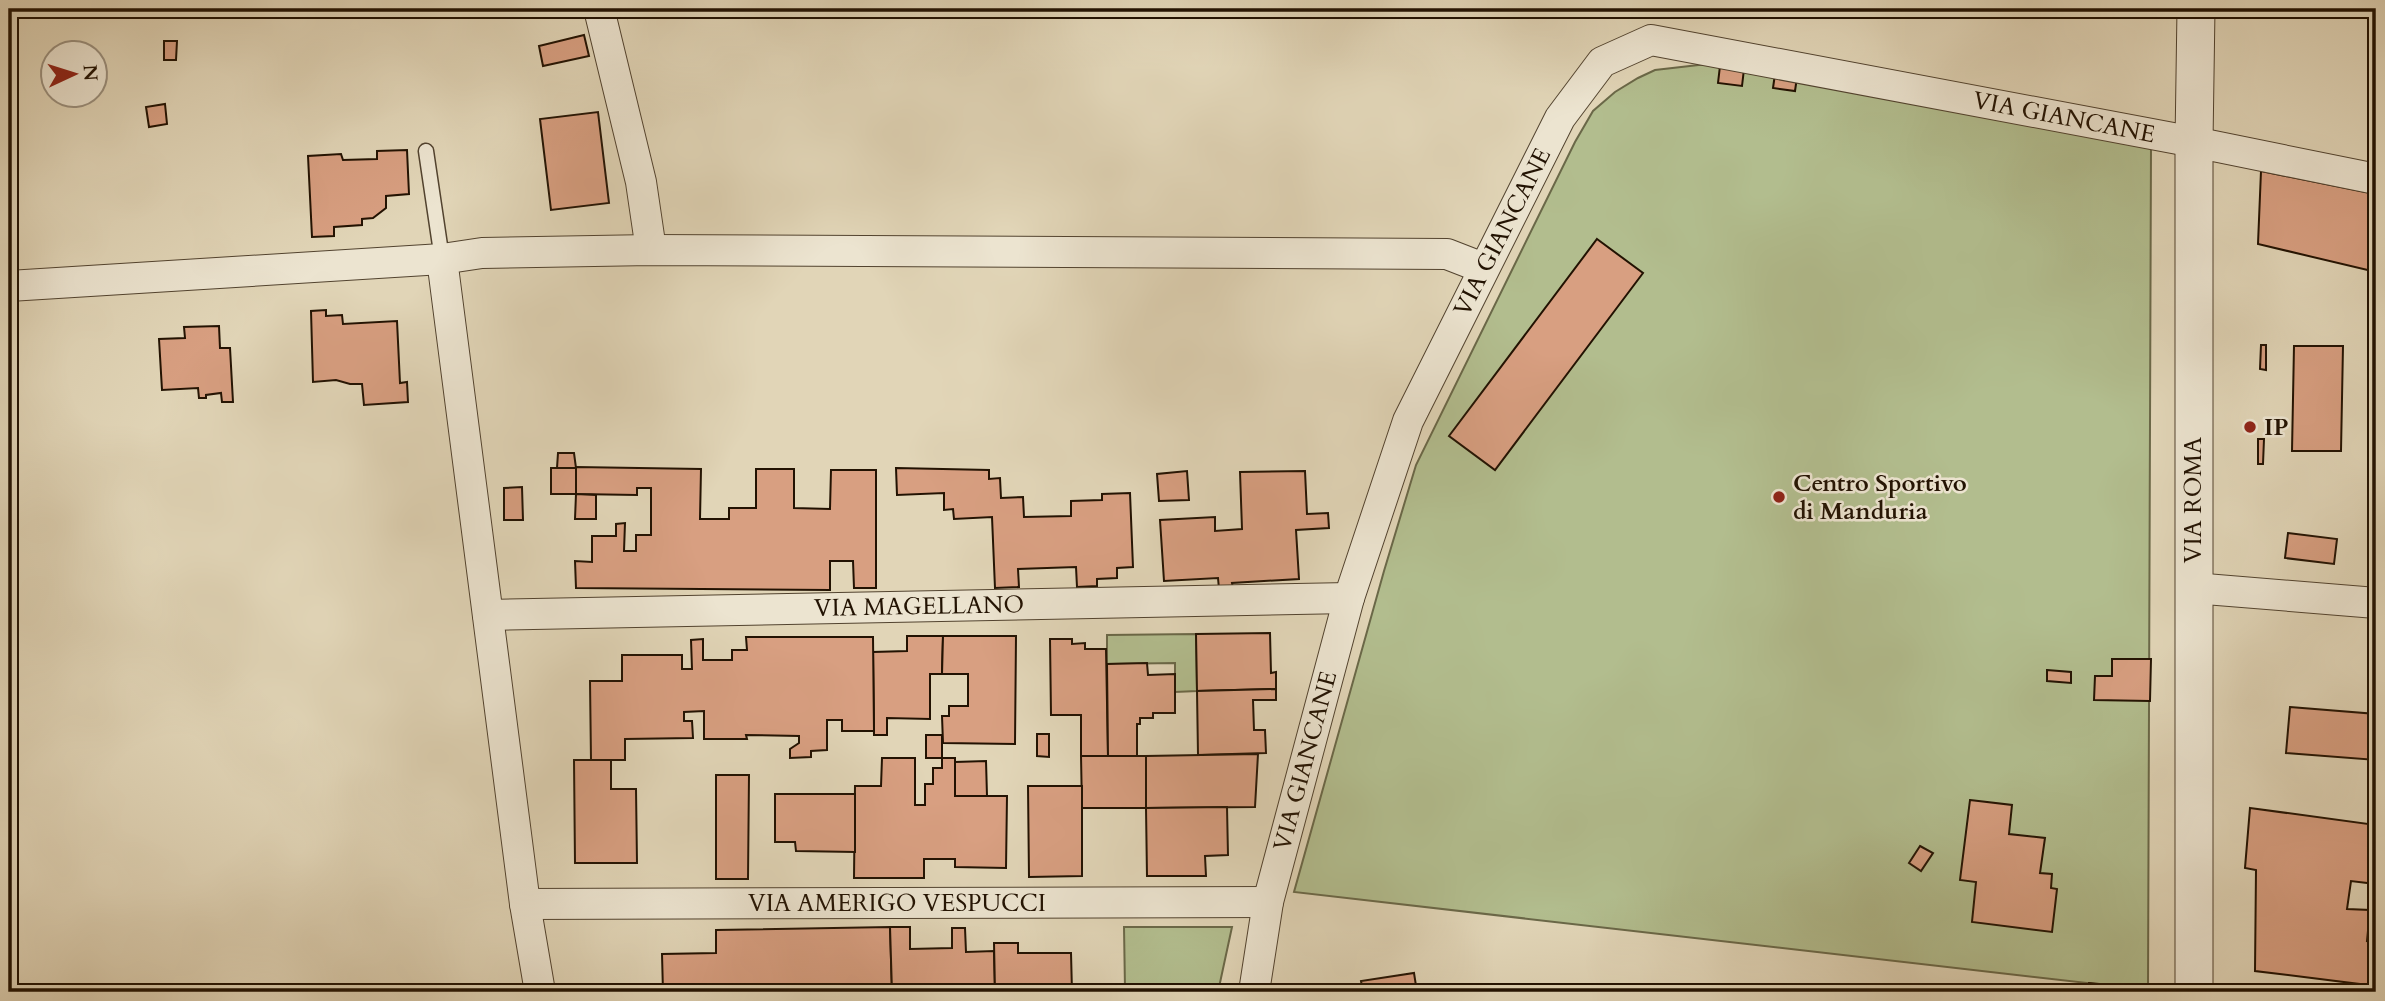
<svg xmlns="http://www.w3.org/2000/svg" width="2385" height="1001" font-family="Cardo,serif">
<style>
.green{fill:#b2bd8e;stroke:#6a6848;stroke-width:2}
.building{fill:#d89f81;stroke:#221202;stroke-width:2}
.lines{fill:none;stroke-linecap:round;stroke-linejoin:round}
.service-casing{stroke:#52432f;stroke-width:17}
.minor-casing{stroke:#52432f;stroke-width:32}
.tertiary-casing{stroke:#52432f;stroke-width:39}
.service{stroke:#ece4d0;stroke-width:14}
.minor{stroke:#ece4d0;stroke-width:30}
.tertiary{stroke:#ece4d0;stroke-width:37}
.poi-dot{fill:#8f2418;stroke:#ece4d0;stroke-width:2.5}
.labels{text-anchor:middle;stroke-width:5;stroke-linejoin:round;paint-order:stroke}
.street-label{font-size:24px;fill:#221202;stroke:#ece4d0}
.poi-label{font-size:24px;font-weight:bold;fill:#221202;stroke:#ece4d0;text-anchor:start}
</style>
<rect width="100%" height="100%" fill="#e1d5b7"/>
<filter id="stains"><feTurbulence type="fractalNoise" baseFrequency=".00286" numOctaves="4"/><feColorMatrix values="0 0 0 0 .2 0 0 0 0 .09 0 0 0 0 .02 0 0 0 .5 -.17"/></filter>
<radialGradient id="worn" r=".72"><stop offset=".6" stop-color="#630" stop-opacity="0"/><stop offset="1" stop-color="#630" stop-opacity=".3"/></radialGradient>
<g class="green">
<path d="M1716 63 2151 144 2148 990 1294 892 1384 571 1416 465 1575 142 1593 111 1615 92 1638 78 1655 70Z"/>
<path d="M1196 634 1197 691 1175 692V663L1107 664V635Z"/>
<path d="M1124 927H1232L1218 992H1180V988L1125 989Z"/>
</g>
<g class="building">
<path d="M584 35 589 56 543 66 539 46Z"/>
<path d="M164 41H177L176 60H164Z"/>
<path d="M1720 66 1744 69 1742 86 1718 83Z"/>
<path d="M1775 74 1797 77 1795 91 1773 88Z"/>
<path d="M165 104 167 124 149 127 146 107Z"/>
<path d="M598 112 609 203 551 210 540 119Z"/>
<path d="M407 150 409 194 386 196V208L373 218 362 219V225L334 227V236L312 237 308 156 341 154 343 160 377 159V151Z"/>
<path d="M2261 171 2376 194V272L2258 244Z"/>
<path d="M1597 239 1643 273 1495 470 1449 436Z"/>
<path d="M326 310V316L342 315 343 324 397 321 400 383 407 382 408 402 364 405 362 384H350L336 380 313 382 311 311Z"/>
<path d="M219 326 220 348H230L233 402H222L221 393 206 395V398H199L198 388 162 390 159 339 185 338 184 327Z"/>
<path d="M2261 345H2266V370L2260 369Z"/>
<path d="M2294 346H2343L2341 451H2292Z"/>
<path d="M2258 439H2264L2263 464H2258Z"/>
<path d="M2376 448V514H2374Z"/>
<path d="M558 453H574L576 468H557Z"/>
<path d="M576 467 701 469 700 519H729V508H756V469H794V508L830 509 831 470H876V588H854L853 561H830V590L576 588 575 561 592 562V536H616V524L625 523 624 551H636V535H651V488H637V495L576 494Z"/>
<rect x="551" y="468" width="25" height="26"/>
<path d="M896 468 989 470V479L1000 478 1001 498 1023 497 1024 517 1071 516V501L1102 500V494L1130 493 1133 567 1117 568V578L1097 579V586L1077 587 1076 567 1018 569 1019 587 995 588 992 517 954 519 953 509 944 510V493L897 495Z"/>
<path d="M1187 471 1189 500 1159 501 1157 474Z"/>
<path d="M1305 471 1307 514 1328 513 1329 528 1296 530 1299 579 1232 583 1233 588 1219 589 1218 578 1164 581 1160 520 1215 517V531L1242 529 1240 472Z"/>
<path d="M522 487 523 520H504V488Z"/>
<path d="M576 494 596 495V519H575Z"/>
<path d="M2288 533 2337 539 2334 564 2285 558Z"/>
<path d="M1270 633 1271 673 1276 672V689L1197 691 1196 634Z"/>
<path d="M907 636H943L942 674H930V719L887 718V735H874L873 652 907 651Z"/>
<path d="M943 636H1016L1015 744 943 743 942 716H949V706H968V674H942Z"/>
<path d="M746 637H873L874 731H842V720H827V750L811 751V757L790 758V749L799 743V736L746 735 747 739H704V711L684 712V721H692L693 738 625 739V760H591L590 681H622V655H682V669H692L691 640 703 639V660H732V650H747Z"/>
<path d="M1050 639H1072V644L1085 643V649H1106L1108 756H1081V715H1051Z"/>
<path d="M2112 659H2151L2150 701 2094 700 2095 676H2112Z"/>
<path d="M1147 663 1148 675 1175 674V713H1153V718H1140V724H1137V756H1108L1107 664Z"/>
<path d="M2047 670 2071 672V683L2047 681Z"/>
<path d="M1276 689V700H1253L1254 730H1265L1266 753 1198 755 1197 691Z"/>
<path d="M2290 707 2376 714V760L2286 753Z"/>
<path d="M1037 734H1049V757L1037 756Z"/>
<rect x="926" y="735" width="16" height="23"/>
<path d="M1258 754 1255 807 1146 808V756Z"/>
<path d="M1081 756H1146V808H1082Z"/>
<path d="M882 758H915V805H925V784H933V768H942V758H955V796H1007L1006 868 955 867V859H924V878H854L855 786H881Z"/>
<path d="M574 760H611V789H636L637 863H575Z"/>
<path d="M986 761 987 796H955V762Z"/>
<path d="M716 775H749L748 879H716Z"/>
<path d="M1028 786H1082V876L1029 877Z"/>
<path d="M775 794H855V852L796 851 795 842H775Z"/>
<path d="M1970 800 2012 805 2009 834 2045 838 2040 873 2052 874 2051 888 2057 889 2052 932 1972 922 1976 882 1960 880Z"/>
<path d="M1227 807 1228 855 1205 856 1206 876H1147L1146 808Z"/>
<path d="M2250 808 2376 825V884L2351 881 2347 909 2370 910 2367 941 2376 942V986L2255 971 2256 870 2245 868Z"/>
<path d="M1920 846 1933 853 1921 871 1909 863Z"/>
<path d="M890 927 892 992H663L662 954 716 953V930Z"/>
<path d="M890 927H910V949L952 948V928H965L966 952 994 951 995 992H892Z"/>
<path d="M994 943H1018V953H1071L1072 992H995Z"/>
<path d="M1414 973 1417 992H1363L1361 981Z"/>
<path d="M2089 983 2119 986 2118 992H2088Z"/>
<path d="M1180 988V992H1125V989Z"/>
</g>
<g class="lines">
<defs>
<path id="service" d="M426 151 442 259"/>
<g id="minor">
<path d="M599 9 641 182 651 250"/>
<path d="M442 259 525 904 540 992"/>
<path d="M9 286 442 259 482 253 651 250 1447 254 1483 268"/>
<path d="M2193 588 2376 603"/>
<path d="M488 615 1349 598"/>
<path d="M525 904 1268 902"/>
<path d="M1254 992 1268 902 1349 598 1408 421 1560 118 1602 62 1651 40 2194 142 2376 179"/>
</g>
<path id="tertiary" d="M2194 992V142L2196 9"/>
</defs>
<use href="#service" class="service-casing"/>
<use href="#minor" class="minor-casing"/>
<use href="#tertiary" class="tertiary-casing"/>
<use href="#service" class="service"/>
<use href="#minor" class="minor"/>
<use href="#tertiary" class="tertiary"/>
</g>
<g class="poi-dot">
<circle cx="2250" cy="427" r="7"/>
<circle cx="1779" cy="497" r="7"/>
</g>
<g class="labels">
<g class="street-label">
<text transform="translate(2064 117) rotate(11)" y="8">VIA GIANCANE</text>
<text transform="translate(1502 232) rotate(-63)" y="8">VIA GIANCANE</text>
<text transform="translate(2193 500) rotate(-90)" y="8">VIA ROMA</text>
<text transform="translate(919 606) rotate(-1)" y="8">VIA MAGELLANO</text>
<text transform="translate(1305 761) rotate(-75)" y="8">VIA GIANCANE</text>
<text x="897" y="911">VIA AMERIGO VESPUCCI</text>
</g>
<g class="poi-label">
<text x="2264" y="435">IP</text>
<text x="1793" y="491">Centro Sportivo<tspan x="1793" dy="28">di Manduria</tspan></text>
</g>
</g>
<rect width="2385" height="1001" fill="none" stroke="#e1d5b7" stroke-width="35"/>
<rect x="10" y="10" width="2364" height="980" fill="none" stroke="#221202" stroke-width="3.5"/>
<rect x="18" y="18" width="2350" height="966" fill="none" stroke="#221202" stroke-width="2"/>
<g transform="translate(74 74) rotate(86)"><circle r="33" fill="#ece4d0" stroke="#9b907e" stroke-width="2"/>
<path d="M0-5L12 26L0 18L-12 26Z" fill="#8f2418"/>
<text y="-10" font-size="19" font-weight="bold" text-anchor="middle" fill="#221202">N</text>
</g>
<rect width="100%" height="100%" filter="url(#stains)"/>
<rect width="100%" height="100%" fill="url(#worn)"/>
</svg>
